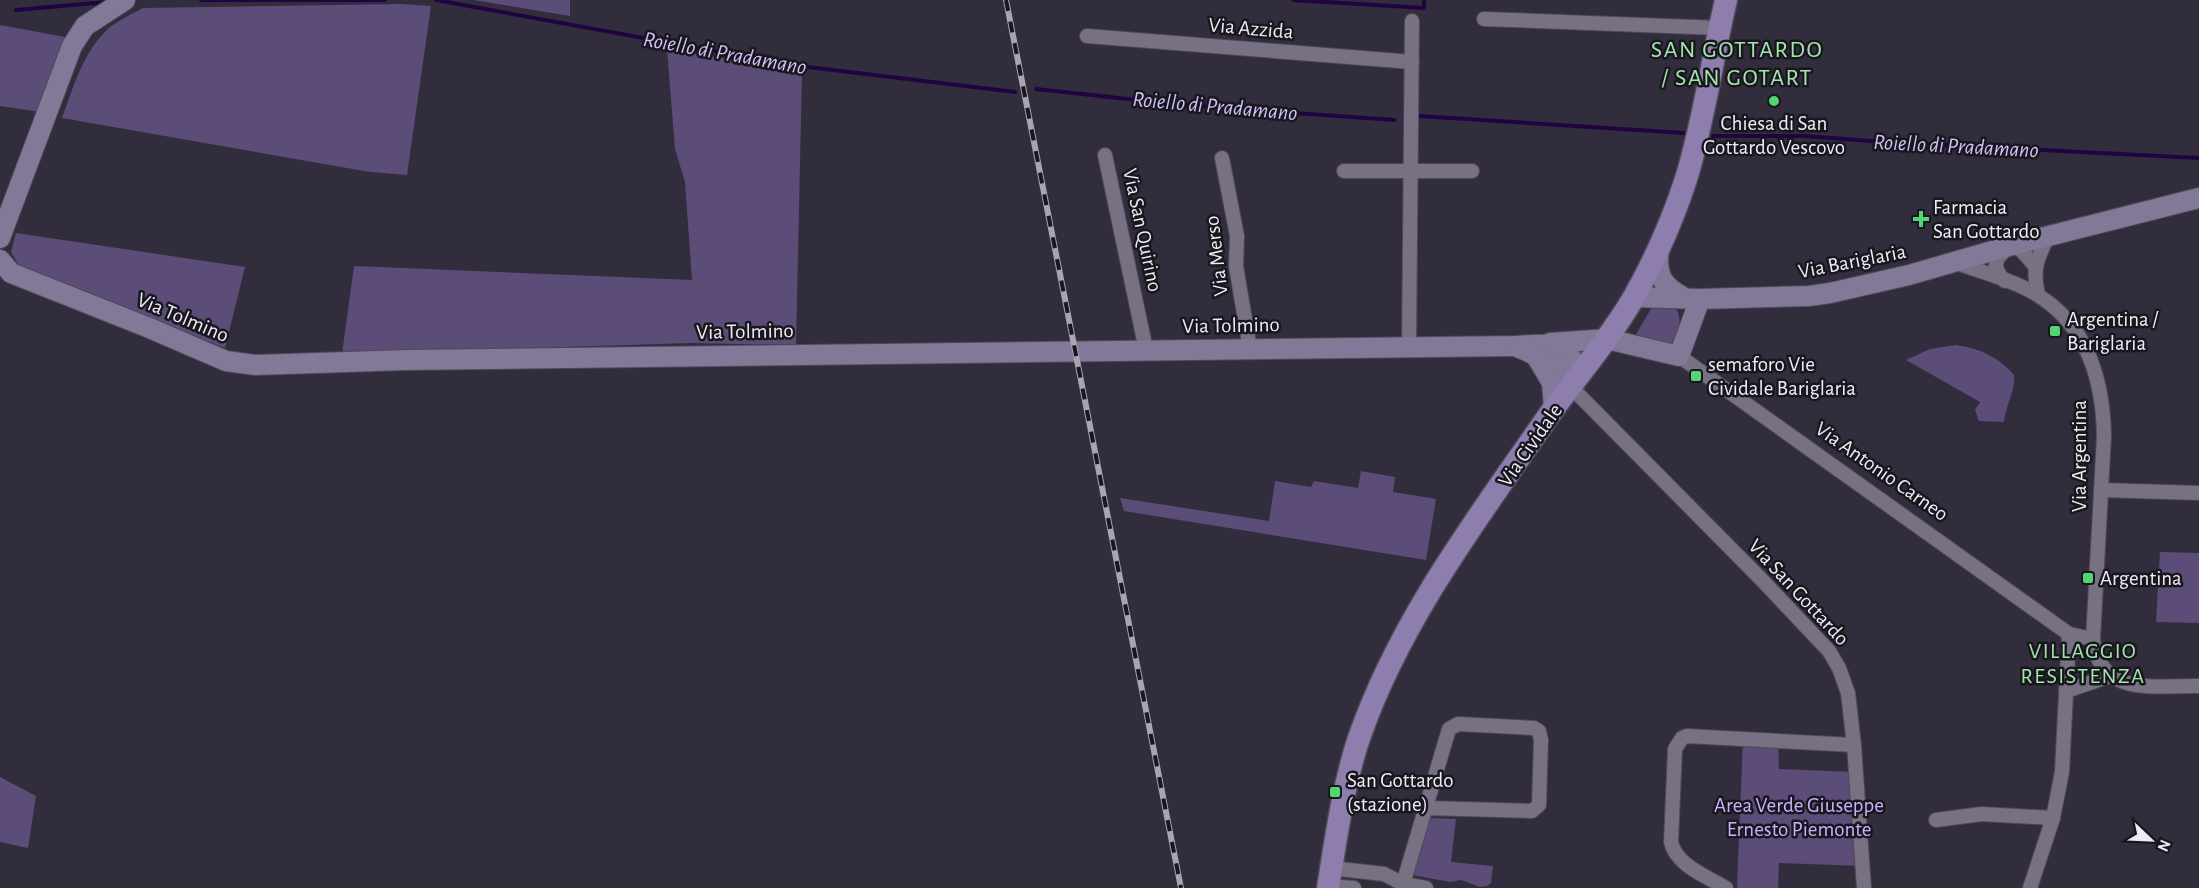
<svg xmlns="http://www.w3.org/2000/svg" width="2199" height="888" font-family="'Alegreya Sans',sans-serif">
<style>
.green{fill:#5b4d78}
.lines{fill:none;stroke-linecap:round;stroke-linejoin:round}
.stream{stroke:#210341;stroke-width:4}
.street-casing{stroke:#4d4956;stroke-width:16}
.secondary-casing{stroke:#4d4956;stroke-width:22}
.primary-casing{stroke:#4d4956;stroke-width:25}
.street{stroke:#777183;stroke-width:14}
.secondary{stroke:#827898;stroke-width:20}
.primary{stroke:#8e7ead;stroke-width:22}
.rail-casing{stroke:#a8a4b0;stroke-width:6}
.rail{stroke:#19171e;stroke-width:4;stroke-dasharray:11;stroke-linecap:butt}
.poi-dot{fill:#51d673;stroke:#19171e;stroke-width:2}
.labels{text-anchor:middle;stroke-width:5;stroke-linejoin:round;paint-order:stroke}
.street-label{font-size:21px;fill:#efecf6;stroke:#19171e}
.poi-label{font-size:21px;fill:#efecf6;stroke:#19171e;text-anchor:start}
.park-label{font-size:21px;fill:#cab1fe;stroke:#19171e}
.water-label{font-size:22px;font-style:italic;fill:#d3c1fb;stroke:#19171e}
.neighbourhood-label{font-size:22px;letter-spacing:1.5px;fill:#a4e5ae;stroke:#19171e}
.quarter-label{font-size:24px;letter-spacing:1.5px;fill:#a4e5ae;stroke:#19171e}
</style>
<rect width="100%" height="100%" fill="#322d3d"/>
<g class="green">
<path d="M474 0H570V16Z"/>
<path d="M401 4 431 6 407 175 370 172 62 118C74 86 83 51 110 27 119 20 132 14 143 8Z"/>
<path d="M0 25 70 38 41 112 0 106Z"/>
<path d="M667 49 802 72 796 345 691 343 342 354 354 266 692 280 685 182 675 149Z"/>
<path d="M16 233 245 267 225 348 28 270 18 264 11 252Z"/>
<path d="M1655 302 1674 306C1685 319 1677 334 1670 347L1635 336Z"/>
<path d="M1956 345C1979 348 1999 357 2014 375 2016 391 2005 406 2004 422L1979 421 1975 410 1980 402 1906 360 1930 349Z"/>
<path d="M1361 471 1395 477 1393 492 1436 499 1426 560 1124 511 1120 498 1269 521 1275 481 1311 487 1314 481 1358 488Z"/>
<path d="M2160 552 2199 553V623L2156 622Z"/>
<path d="M1743 739 1778 740 1779 769 1856 772 1863 866 1779 863 1778 888H1737Z"/>
<path d="M0 777 36 796 28 848 0 842Z"/>
<path d="M1429 818 1456 819 1451 862 1493 866 1491 883 1487 886 1480 887 1461 880 1450 882 1412 875Z"/>
</g>
<g class="lines">
<g class="stream">
<path d="M201 0H385"/>
<path d="M436 0 791 65 1015 92"/>
<path d="M1293 0 1424 8V0"/>
<path d="M16 10 107 2"/>
<path d="M1036 89 1183 105 1394 120"/>
<path d="M1419 116 1684 133"/>
<path d="M1713 136H1804L1884 142 2199 158"/>
</g>
<defs>
<g id="street">
<path d="M1484 19 1720 28"/>
<path d="M1087 36 1412 62"/>
<path d="M1105 155 1146 350"/>
<path d="M1222 158 1237 236 1236 266 1250 349"/>
<path d="M1344 171H1472"/>
<path d="M1954 262C1981 272 2016 281 2039 296 2088 327 2103 381 2104 436L2093 639C2100 698 2154 685 2199 686"/>
<path d="M2005 281C1989 265 1996 256 2013 245L2022 251 2035 266"/>
<path d="M2038 294C2032 270 2037 258 2048 237"/>
<path d="M1409 347 1412 21"/>
<path d="M1679 356 2069 634 2093 639"/>
<path d="M1571 387 1761 579 1829 651 1839 668 1848 693 1854 745 1864 888"/>
<path d="M2101 490 2199 493"/>
<path d="M2066 691 2110 676"/>
<path d="M1936 820 1982 814 2053 818"/>
<path d="M1331 868 1384 874 1403 884 1426 888"/>
<path d="M1403 884 1449 729 1458 724 1534 728 1539 731 1541 740 1539 805 1532 811 1426 808"/>
<path d="M1328 886 1354 888"/>
<path d="M1726 888C1706 876 1676 865 1671 842L1675 749 1682 738 1687 736 1854 745"/>
<path d="M2030 888 2053 818 2062 772 2069 634"/>
</g>
<g id="secondary">
<path d="M0 238 72 46 85 26 125 0"/>
<path d="M1659 247C1656 274 1660 285 1685 298"/>
<path d="M0 260 11 273 147 327 226 361 256 365 406 360 1514 346C1545 344 1568 340 1580 375"/>
<path d="M1634 297 1700 299 1809 296 1830 293 1909 275 2013 245 2199 198"/>
<path d="M1550 343 1607 339 1679 356 1700 299"/>
<path d="M1517 347C1539 355 1557 370 1580 375"/>
<path d="M1536 356 1552 383 1554 409"/>
</g>
<path id="primary" d="M1328 888C1336 838 1343 786 1359 738 1400 620 1477 519 1547 418 1576 377 1609 340 1634 297 1655 260 1673 219 1686 179 1704 121 1712 59 1726 0"/>
</defs>
<use href="#street" class="street-casing"/>
<use href="#secondary" class="secondary-casing"/>
<use href="#primary" class="primary-casing"/>
<use href="#street" class="street"/>
<use href="#secondary" class="secondary"/>
<use href="#primary" class="primary"/>
<defs>
<path id="rail" d="M1006 0 1181 888"/>
</defs>
<use href="#rail" class="rail-casing"/>
<use href="#rail" class="rail"/>
</g>
<g class="poi-dot">
<circle cx="1774" cy="101" r="6"/>
<path d="M1918 210h6v6h6v6h-6v6h-6v-6h-6v-6h6z"/>
<rect x="2049" y="325" width="12" height="12" rx="3"/>
<rect x="1690" y="370" width="12" height="12" rx="3"/>
<rect x="2082" y="572" width="12" height="12" rx="3"/>
<rect x="1329" y="786" width="12" height="12" rx="3"/>
</g>
<g class="labels">
<g class="street-label">
<text transform="translate(1251 28) rotate(5)" y="7">Via Azzida</text>
<text transform="translate(1143 230) rotate(78)" y="7">Via San Quirino</text>
<text transform="translate(1216 256) rotate(-97)" y="7">Via Merso</text>
<text transform="translate(1852 261) rotate(-11)" y="7">Via Bariglaria</text>
<text transform="translate(183 317) rotate(23)" y="7">Via Tolmino</text>
<text transform="translate(1231 325) rotate(-1)" y="7">Via Tolmino</text>
<text transform="translate(745 331) rotate(-1)" y="7">Via Tolmino</text>
<text transform="translate(1530 445) rotate(-55)" y="7">Via Cividale</text>
<text transform="translate(2079 456) rotate(-90)" y="7">Via Argentina</text>
<text transform="translate(1882 471) rotate(35)" y="7">Via Antonio Carneo</text>
<text transform="translate(1799 592) rotate(47)" y="7">Via San Gottardo</text>
</g>
<g class="poi-label">
<text x="1774" y="130" text-anchor="middle">Chiesa di San<tspan x="1774" dy="24">Gottardo Vescovo</tspan></text>
<text x="1933" y="214">Farmacia<tspan x="1933" dy="24">San Gottardo</tspan></text>
<text x="2067" y="326">Argentina /<tspan x="2067" dy="24">Bariglaria</tspan></text>
<text x="1708" y="371">semaforo Vie<tspan x="1708" dy="24">Cividale Bariglaria</tspan></text>
<text x="2100" y="585">Argentina</text>
<text x="1347" y="787">San Gottardo<tspan x="1347" dy="24">(stazione)</tspan></text>
</g>
<g class="park-label">
<text x="1799" y="812">Area Verde Giuseppe<tspan x="1799" dy="24">Ernesto Piemonte</tspan></text>
</g>
<g class="water-label">
<text transform="translate(725 52) rotate(10)" y="8">Roiello di Pradamano</text>
<text transform="translate(1215 105) rotate(5)" y="8">Roiello di Pradamano</text>
<text transform="translate(1956 145) rotate(3)" y="8">Roiello di Pradamano</text>
</g>
<g class="neighbourhood-label">
<text x="2083" y="658">VILLAGGIO<tspan x="2083" dy="25">RESISTENZA</tspan></text>
</g>
<g class="quarter-label">
<text x="1737" y="57">SAN GOTTARDO<tspan x="1737" dy="28">/ SAN GOTART</tspan></text>
</g>
</g>
<g transform="translate(2151 840) rotate(113)" stroke="#19171e" stroke-width="4.5" paint-order="stroke">
<path d="M0-4.5L10 22L0 15L-10 22Z" fill="#efecf6"/>
<text y="-9" font-size="16" font-weight="bold" text-anchor="middle" fill="#efecf6">N</text>
</g>
</svg>
